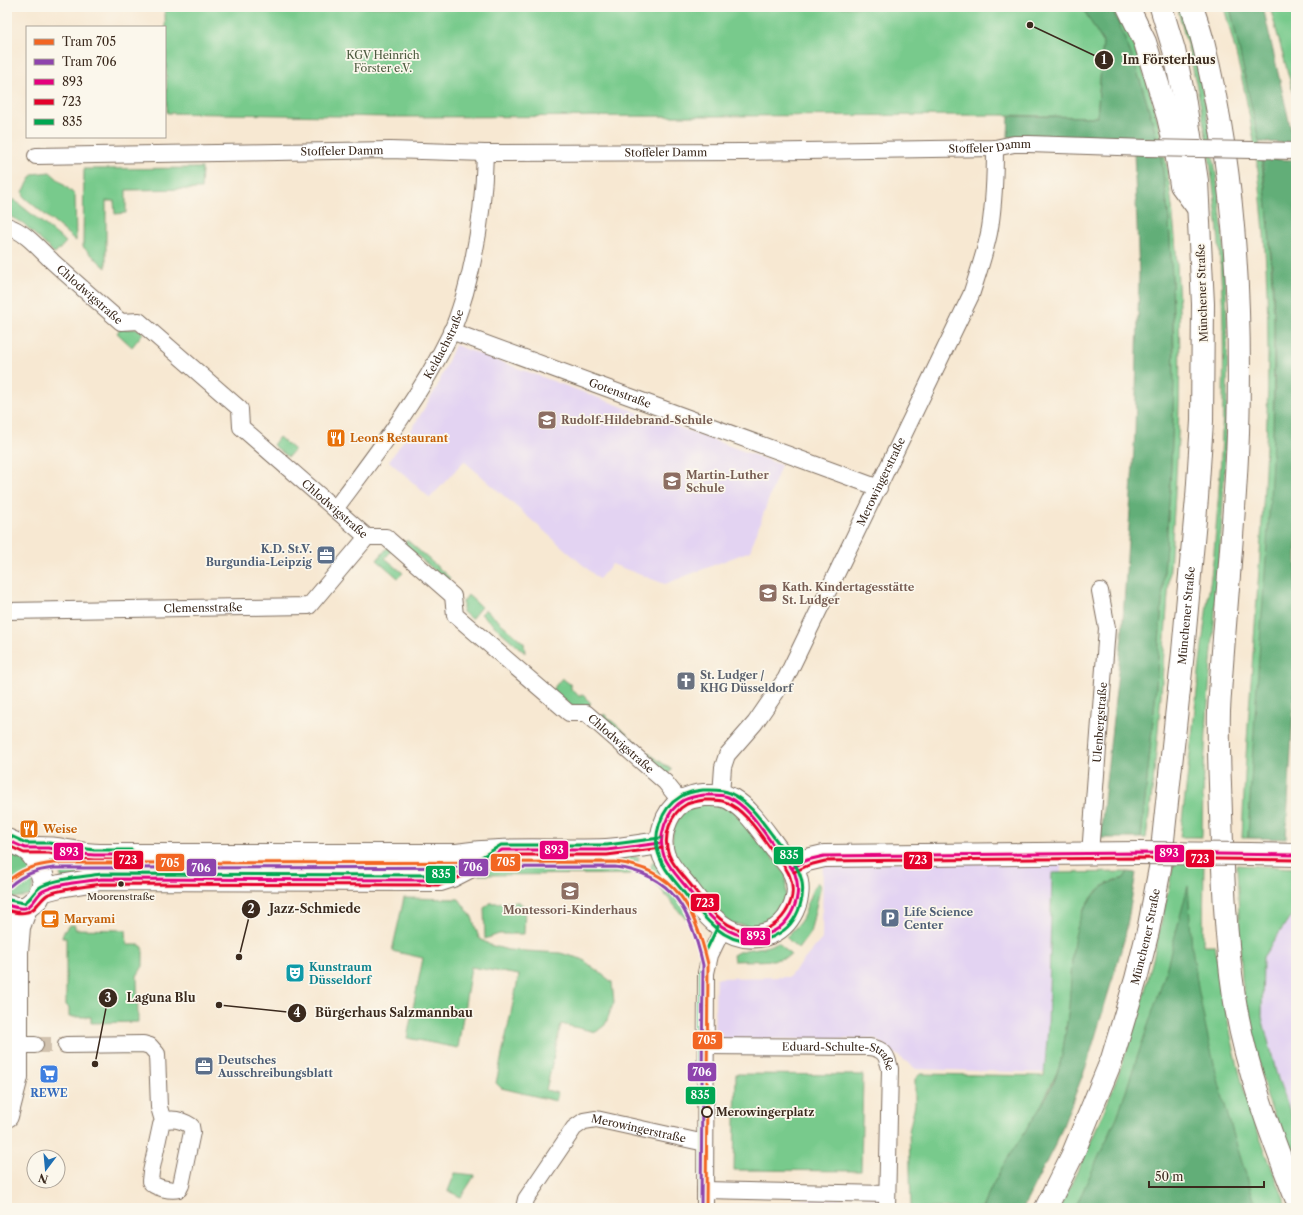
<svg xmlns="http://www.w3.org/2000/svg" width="1303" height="1215" font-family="'Libre Caslon Text',serif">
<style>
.built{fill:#e3d3f2}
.green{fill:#78ca8c;stroke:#5a7a55}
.forest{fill:#62ae78;stroke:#4e6c4b}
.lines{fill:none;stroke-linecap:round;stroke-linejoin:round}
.street-tunnel{stroke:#d1c2ae;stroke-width:16;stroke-dasharray:16 8;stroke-linecap:butt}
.street-casing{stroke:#7d6c5d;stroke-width:18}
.secondary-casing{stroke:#7d6c5d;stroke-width:24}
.highway-casing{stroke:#7d6c5d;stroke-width:24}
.street{stroke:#fff;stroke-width:16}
.secondary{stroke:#fff;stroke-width:22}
.highway{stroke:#fff;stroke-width:22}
.street-bridge-casing{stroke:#7d6c5d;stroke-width:18;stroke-linecap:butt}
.secondary-bridge-casing{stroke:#7d6c5d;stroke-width:24;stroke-linecap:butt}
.street-bridge{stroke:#fff;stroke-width:16}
.secondary-bridge{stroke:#fff;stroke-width:22}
.bus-1-casing{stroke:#fbf7ec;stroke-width:6}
.bus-2-casing{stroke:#fbf7ec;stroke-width:6}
.bus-3-casing{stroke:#fbf7ec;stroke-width:6}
.bus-1{stroke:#e5007d;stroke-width:3}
.bus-2{stroke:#e4002b;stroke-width:3}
.bus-3{stroke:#00a651;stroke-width:3}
.tram-1-casing{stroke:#fbf7ec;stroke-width:6}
.tram-2-casing{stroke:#fbf7ec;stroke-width:6}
.tram-1{stroke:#f26522;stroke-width:3}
.tram-2{stroke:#8e44ad;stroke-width:3}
.bus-dot{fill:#3b2a1e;stroke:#fbf7ec;stroke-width:1.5}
.stop-dot{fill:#fbf7ec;stroke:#3b2a1e;stroke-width:2}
.labels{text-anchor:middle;stroke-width:3.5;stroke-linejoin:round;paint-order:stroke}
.bus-label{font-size:10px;fill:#3b2a1e;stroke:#fbf7ec}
.park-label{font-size:11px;fill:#4d5a3f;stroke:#fbf7ec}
.street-label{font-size:11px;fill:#3b2a1e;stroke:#fbf7ec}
.education-label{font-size:11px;font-weight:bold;fill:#785e54;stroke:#fbf7ec;text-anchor:start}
.food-label{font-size:11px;font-weight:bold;fill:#c56008;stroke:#fbf7ec;text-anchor:start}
.service-label{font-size:11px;font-weight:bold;fill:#4e5e75;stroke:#fbf7ec;text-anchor:start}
.worship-label{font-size:11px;font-weight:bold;fill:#5b616d;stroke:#fbf7ec;text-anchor:start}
.culture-label{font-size:11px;font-weight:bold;fill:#0d838f;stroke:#fbf7ec;text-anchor:start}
.shop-label{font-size:11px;font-weight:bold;fill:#366cbe;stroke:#fbf7ec}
.stop-label{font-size:11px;font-weight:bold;fill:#3b2a1e;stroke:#fbf7ec;text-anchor:start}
.leader{fill:none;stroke:#3b2a1e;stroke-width:1.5}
.callout-dot{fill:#3b2a1e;stroke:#fbf7ec;stroke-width:1.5}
.mark-label{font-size:12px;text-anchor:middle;font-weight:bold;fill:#fff}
.callout-label{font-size:12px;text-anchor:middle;font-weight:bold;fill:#3b2a1e;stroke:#fbf7ec;stroke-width:3.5;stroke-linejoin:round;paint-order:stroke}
.line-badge{stroke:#fbf7ec;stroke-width:1.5}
.badge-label{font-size:11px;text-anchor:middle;font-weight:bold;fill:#fff}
</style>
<rect width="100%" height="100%" fill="#fbf7ec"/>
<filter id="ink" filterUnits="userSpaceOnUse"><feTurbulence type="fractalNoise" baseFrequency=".025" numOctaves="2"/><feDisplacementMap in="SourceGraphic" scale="8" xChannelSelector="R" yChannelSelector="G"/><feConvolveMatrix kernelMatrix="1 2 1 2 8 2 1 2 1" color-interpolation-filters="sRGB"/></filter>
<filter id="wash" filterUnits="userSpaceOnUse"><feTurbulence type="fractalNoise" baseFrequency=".012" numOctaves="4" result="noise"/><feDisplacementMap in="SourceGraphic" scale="16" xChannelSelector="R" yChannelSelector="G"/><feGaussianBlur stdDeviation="0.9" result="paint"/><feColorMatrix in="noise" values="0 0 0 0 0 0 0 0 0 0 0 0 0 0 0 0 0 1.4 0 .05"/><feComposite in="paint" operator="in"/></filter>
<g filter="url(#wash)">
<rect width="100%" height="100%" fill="#f7e8d2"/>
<g class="built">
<path d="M455 345 781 465 750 551 665 584 612 564 599 579 464 461 430 498 389 461 413 427 437 387Z"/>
<path d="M1061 861 1058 1023 1052 1073 916 1069 876 1039H714L716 978 789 977 822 939 823 862Z"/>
<path d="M1296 912V1128L1278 1079 1262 1017 1263 957 1290 917Z"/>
<path d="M884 1198V1208H795V1200Z"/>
</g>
<g class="green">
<path d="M165 7H1082L1103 42 1097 117 1003 115 390 117 167 113Z"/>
<path d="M1111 7H1117C1137 49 1152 93 1162 139H1157C1145 93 1131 49 1111 7Z"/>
<path d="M1177 7 1180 12 1182 11 1181 7C1196 52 1205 100 1212 146 1234 283 1229 423 1219 561 1212 653 1203 745 1202 837H1180C1189 767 1196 698 1204 628 1208 595 1214 562 1216 528 1231 353 1226 177 1177 7Z"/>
<path d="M1224 7H1230L1259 142 1268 215 1274 319 1273 453 1264 601 1253 754 1248 838H1242C1250 621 1283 405 1260 188 1254 127 1240 66 1224 7Z"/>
<path d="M1270 7H1296V103Z"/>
<path d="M1161 156H1165C1189 302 1179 449 1168 595 1162 676 1158 757 1146 838H1141L1155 700 1170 488 1173 419 1174 350 1172 279 1169 220Z"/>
<path d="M202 168 201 189 126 190V213L115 214 114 201H106V268L83 247 84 169Z"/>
<path d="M50 172 75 195 76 241 24 197 23 192 33 174Z"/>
<path d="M13 199 66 242 55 254 23 223 7 215Z"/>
<path d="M120 329H138L143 333 132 347 117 333Z"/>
<path d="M279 437 294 450 288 457 273 445Z"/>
<path d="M407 540 450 578 448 582 404 544Z"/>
<path d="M388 547 392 550 385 558 403 573 398 578 377 560Z"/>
<path d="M468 595 481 607 471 619 463 612V602Z"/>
<path d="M485 610 487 611 524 643 525 653 481 614Z"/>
<path d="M562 678 571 685V689L578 695H583L591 703 588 706H571L552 690Z"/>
<path d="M604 714 647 752 672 770 666 776 602 717Z"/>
<path d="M712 803 733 810 786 874V904L778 917 764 927 732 924 714 911 678 862 672 850 673 826 682 813 697 804Z"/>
<path d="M7 849 30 862 36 876 30 896 7 899Z"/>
<path d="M54 853 107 863 108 874 63 883Z"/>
<path d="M612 856 639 857 638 862 634 861 631 873 629 874 478 875 492 865H612Z"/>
<path d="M653 861 661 866 700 915 689 920 683 916 648 874Z"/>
<path d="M1174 861H1204L1203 945H1215C1222 991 1230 1037 1242 1082 1254 1125 1271 1167 1288 1208H1059C1094 1140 1124 1068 1144 994 1156 950 1165 906 1174 861Z"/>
<path d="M1237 865 1296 868V912L1290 917 1263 957 1262 1017 1278 1079 1296 1128V1174L1267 1097 1247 1016 1242 980 1240 945Z"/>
<path d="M1128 872 1123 879 1115 880 1105 885 1096 892 1084 909 1072 958 1070 1002 1063 1051 1059 1068 1039 1110 1017 1144 992 1186 982 1208H911L909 1131 915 1104V1079L920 1074 1044 1076 1048 1027 1052 873Z"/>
<path d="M817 882 820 886V889L810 933 798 949 786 937C793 930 800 924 804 915 808 903 810 892 817 882Z"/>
<path d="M404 898 459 899 472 917 479 938 490 945 508 950 560 953 582 959 612 982 614 1002 605 1025 596 1032 561 1024 546 1090 558 1093 556 1101 501 1088 496 1083 519 975 471 967 458 1048 407 1038 423 958 392 951Z"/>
<path d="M519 902 525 907 524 934H499L485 939 484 908 490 903Z"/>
<path d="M69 925H75V929L126 930 127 945H140L143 947V966L137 976 138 1022 91 1023V1017H69V1008L66 1005V938H62L63 933Z"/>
<path d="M778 942 791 955C776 963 751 960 734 961L733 955C746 946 763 951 778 942Z"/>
<path d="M736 1074 863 1075 861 1171 734 1170Z"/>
<path d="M455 1173 475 1175 461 1197 448 1191Z"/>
</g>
<g class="forest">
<path d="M1082 7H1111C1131 49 1145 93 1157 139L1008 137 1009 116 1097 117 1103 42Z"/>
<path d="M1230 7H1263L1294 143 1259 142Z"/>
<path d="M1134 152 1161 156 1169 220 1172 279 1174 386 1170 488 1155 700 1141 838H1100L1122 635 1135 432 1139 275Z"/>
<path d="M1262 159 1296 160V643L1291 750 1286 839 1248 838C1251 782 1254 726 1258 671 1266 554 1277 437 1274 319 1273 266 1268 213 1262 159Z"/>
<path d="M1128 872 1136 873 1125 937 1087 1064 1057 1141 1023 1208H982C992 1185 1003 1164 1017 1144 1036 1114 1058 1085 1063 1049 1066 1031 1069 1011 1070 992 1072 975 1071 958 1074 941 1079 914 1093 883 1123 879Z"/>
<path d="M1188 886C1190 911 1190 937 1194 961 1206 1046 1230 1128 1257 1208H1075L1117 1117 1164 978Z"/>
</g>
</g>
<g filter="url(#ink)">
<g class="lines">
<path class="street-tunnel" d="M35 1045H66"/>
<defs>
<g id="street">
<path id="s1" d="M36 156 390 150 485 153 744 152 995 148 1014 144H1029L1147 148"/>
<path id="s2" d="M7 226C26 232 39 249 53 262 75 282 98 302 121 322L139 321 240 409 241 427 367 537H386L389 540 453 596 455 615 569 713H586L665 782 681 802"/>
<path id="s3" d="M451 331 879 488"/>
<path id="s4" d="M335 509C377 453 420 397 451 333 457 320 461 306 465 293 478 247 484 200 485 153"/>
<path id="s5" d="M7 611 309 606 367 537"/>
<path id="s6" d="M721 795 723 767 727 755 755 723 786 678 971 295C978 273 986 251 990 228 994 202 995 174 995 148"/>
<path id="s7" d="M1090 854 1107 628 1100 591"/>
<path d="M16 1045H35"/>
<path d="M66 1045 143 1044 150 1046 157 1054 159 1107 163 1121 161 1125 151 1172 150 1181C154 1188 171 1191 179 1189L181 1185 192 1132 191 1126C182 1120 172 1118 163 1121"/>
<path id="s8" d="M705 1046 869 1047C884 1049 887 1055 890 1069L887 1208"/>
<path d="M705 1190 887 1194"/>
<path id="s9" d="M524 1208 526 1199 574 1128 584 1121 596 1119 705 1143"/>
<path d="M705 1208 706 973 710 955 723 928"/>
</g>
<g id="secondary">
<path d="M704 795C714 795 723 794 731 799 750 810 764 833 778 851 784 858 792 866 795 875 804 897 789 928 767 934 730 946 706 914 687 888 679 878 669 868 664 856 657 838 666 812 681 802 688 797 696 796 704 795Z"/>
<path d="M7 840 25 848 32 854 39 865 43 878 44 884 38 898 26 908 19 927 17 952V1077L7 1116"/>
<path d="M25 848C38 848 50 847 63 850 75 852 87 855 100 855H455C505 847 556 852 606 850 624 849 643 845 661 843"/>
<path d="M1249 854 1296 855"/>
<path d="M792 868 807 860 824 856 1138 853"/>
<path d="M41 891 60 886 101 879 440 880 452 876 493 855"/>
<path d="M7 905 16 908H26"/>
</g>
<g id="highway">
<path d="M1128 7 1145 42 1168 117 1176 152 1181 185 1198 208"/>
<path d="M1192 7C1196 19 1200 30 1203 42 1235 169 1242 302 1238 433 1235 526 1224 619 1219 711 1218 746 1220 780 1221 814 1223 875 1225 936 1234 996 1245 1066 1270 1133 1296 1198"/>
<path id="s10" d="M1046 1208 1072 1156 1112 1059 1136 979 1148 931 1160 868 1183 652 1197 498 1202 421 1203 304 1197 181 1184 97 1174 50 1161 7"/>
</g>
</defs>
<use href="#street" class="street-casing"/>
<use href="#secondary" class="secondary-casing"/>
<use href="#highway" class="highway-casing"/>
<use href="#street" class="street"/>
<use href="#secondary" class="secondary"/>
<use href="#highway" class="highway"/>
<defs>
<path id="street-bridge" d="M1147 148 1296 151"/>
<path id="secondary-bridge" d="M1138 853 1249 854"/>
</defs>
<use href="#street-bridge" class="street-bridge-casing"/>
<use href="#secondary-bridge" class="secondary-bridge-casing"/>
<use href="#street-bridge" class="street-bridge"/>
<use href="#secondary-bridge" class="secondary-bridge"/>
<defs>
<g id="bus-1">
<path d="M704 795C712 795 721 794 728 797 750 807 763 832 777 850 783 858 791 865 795 874 803 897 791 926 767 934 730 946 707 914 687 888 679 878 669 868 664 856 657 837 666 810 684 800 690 797 697 796 704 795Z"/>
<path d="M7 840 25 848H49L81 854 94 855H132"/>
<path d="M792 868 807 860 824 856 1138 853 1296 855"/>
<path d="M7 905C13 907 19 909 25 908 34 906 36 895 43 891 58 883 84 882 101 879L440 880 482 862 502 850H607L661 843"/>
</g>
<g id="bus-2">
<path d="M704 800C711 800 719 799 725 802 746 810 760 835 773 852 779 860 787 867 790 877 799 902 780 930 754 931 724 933 706 904 690 884 683 875 673 866 669 855 662 838 670 813 687 804 692 802 698 801 704 800Z"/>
<path d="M7 845 24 853H49L80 859 94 860H132"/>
<path d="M794 872 809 865 825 861 1138 858 1296 860"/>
<path d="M7 910C19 914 30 915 38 904 42 900 44 896 49 894 66 888 84 887 101 884L440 885 484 867 503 855H607L662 848"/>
</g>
<g id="bus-3">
<path d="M703 790C712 790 722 789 730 793 748 801 761 820 773 836 781 847 792 857 798 870 809 892 799 924 776 935 770 939 763 940 756 941 723 946 700 913 682 890 674 880 664 870 660 858 651 837 661 808 680 797 687 792 695 791 703 790Z"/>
<path d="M9 835 26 843H49L94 850H132"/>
<path d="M9 900 24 903C32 899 34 890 42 886 59 878 82 877 101 874L439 875 480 858 501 845H607L660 838"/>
<path d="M700 1208 701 972 705 953 718 926"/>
</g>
</defs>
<use href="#bus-1" class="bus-1-casing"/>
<use href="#bus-2" class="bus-2-casing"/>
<use href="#bus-3" class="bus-3-casing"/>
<use href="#bus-1" class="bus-1"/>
<use href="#bus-2" class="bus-2"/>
<use href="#bus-3" class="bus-3"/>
<defs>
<path id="tram-1" d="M7 882C21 869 36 865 54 863L615 862C677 869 695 909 708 964L706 1208"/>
<path id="tram-2" d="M10 886C23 874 37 870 54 868L615 867C674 874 691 912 703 965L701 1208"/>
</defs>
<use href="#tram-1" class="tram-1-casing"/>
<use href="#tram-2" class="tram-2-casing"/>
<use href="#tram-1" class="tram-1"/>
<use href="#tram-2" class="tram-2"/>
</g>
</g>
<defs>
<symbol id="school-square" viewBox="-11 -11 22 22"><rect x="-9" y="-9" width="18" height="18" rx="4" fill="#8d6e63" stroke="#fbf7ec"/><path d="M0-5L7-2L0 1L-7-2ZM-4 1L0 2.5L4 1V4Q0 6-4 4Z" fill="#fff"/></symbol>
<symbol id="restaurant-square" viewBox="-11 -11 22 22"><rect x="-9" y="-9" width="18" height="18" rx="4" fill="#e8710a" stroke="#fbf7ec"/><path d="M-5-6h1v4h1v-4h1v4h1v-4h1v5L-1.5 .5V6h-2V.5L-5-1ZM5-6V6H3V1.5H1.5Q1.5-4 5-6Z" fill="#fff"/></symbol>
<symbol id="office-square" viewBox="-11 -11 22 22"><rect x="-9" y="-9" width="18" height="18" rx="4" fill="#5c6f8a" stroke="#fbf7ec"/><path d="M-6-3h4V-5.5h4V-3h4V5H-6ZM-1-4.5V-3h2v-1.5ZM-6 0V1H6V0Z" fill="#fff"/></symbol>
<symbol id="church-square" viewBox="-11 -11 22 22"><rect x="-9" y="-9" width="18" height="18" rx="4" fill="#6b7280" stroke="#fbf7ec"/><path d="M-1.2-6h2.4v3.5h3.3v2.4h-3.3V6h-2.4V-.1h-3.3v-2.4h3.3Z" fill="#fff"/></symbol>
<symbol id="parking-square" viewBox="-11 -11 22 22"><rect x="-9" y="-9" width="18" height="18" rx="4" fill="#5c6f8a" stroke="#fbf7ec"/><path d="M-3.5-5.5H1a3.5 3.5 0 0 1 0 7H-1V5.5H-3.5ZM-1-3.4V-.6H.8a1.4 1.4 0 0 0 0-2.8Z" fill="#fff"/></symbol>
<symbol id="cafe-square" viewBox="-11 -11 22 22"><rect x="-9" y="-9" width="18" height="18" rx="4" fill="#e8710a" stroke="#fbf7ec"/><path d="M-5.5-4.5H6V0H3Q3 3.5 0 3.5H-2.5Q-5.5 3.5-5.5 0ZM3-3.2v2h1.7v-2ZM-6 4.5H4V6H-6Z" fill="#fff"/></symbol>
<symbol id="theatre-square" viewBox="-11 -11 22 22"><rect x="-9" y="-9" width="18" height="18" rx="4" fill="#0f9aa8" stroke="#fbf7ec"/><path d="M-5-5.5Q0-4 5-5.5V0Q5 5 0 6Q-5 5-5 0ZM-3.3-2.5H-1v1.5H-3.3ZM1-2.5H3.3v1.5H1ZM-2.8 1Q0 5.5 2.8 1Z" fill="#fff"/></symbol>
<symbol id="supermarket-square" viewBox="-11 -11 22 22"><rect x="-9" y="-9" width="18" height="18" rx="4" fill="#3f7fe0" stroke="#fbf7ec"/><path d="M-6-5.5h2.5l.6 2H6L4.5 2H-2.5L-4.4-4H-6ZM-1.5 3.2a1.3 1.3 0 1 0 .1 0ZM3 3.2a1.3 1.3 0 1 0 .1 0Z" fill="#fff"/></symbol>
</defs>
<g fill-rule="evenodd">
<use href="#school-square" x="536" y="409" width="22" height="22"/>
<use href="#restaurant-square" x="325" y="427" width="22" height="22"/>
<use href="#school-square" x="661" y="470" width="22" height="22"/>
<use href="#office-square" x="315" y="544" width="22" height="22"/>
<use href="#school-square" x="757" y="582" width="22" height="22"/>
<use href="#church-square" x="675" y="670" width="22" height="22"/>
<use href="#restaurant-square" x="18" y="818" width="22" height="22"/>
<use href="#school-square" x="559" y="880" width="22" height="22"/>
<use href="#parking-square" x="879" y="907" width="22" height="22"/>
<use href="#cafe-square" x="39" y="908" width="22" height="22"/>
<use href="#theatre-square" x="284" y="962" width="22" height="22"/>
<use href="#office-square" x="193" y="1055" width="22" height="22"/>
<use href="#supermarket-square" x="38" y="1063" width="22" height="22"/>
</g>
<circle class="bus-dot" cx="121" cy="884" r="3.5"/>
<circle class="stop-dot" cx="707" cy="1112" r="5"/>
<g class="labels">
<g class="bus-label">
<text x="121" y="900">Moorenstraße</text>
</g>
<g class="park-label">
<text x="383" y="59">KGV Heinrich<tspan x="383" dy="13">Förster e.V.</tspan></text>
</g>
<g class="street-label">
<text dy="4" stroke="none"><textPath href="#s1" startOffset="954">Stoffeler Damm</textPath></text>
<text dy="4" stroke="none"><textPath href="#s1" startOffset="306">Stoffeler Damm</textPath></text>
<text dy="4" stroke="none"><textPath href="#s1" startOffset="630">Stoffeler Damm</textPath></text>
<text dy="4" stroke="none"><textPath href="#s2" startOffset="108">Chlodwigstraße</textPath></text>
<text transform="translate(1202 293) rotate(-92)" y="4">Münchener Straße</text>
<text dy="4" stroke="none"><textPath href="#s4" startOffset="198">Keldachstraße</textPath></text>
<text dy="4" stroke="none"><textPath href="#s3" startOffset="180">Gotenstraße</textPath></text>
<text dy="4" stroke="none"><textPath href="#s6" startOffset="356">Merowingerstraße</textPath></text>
<text dy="4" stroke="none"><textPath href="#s2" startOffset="444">Chlodwigstraße</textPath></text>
<text dy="4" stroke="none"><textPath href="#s5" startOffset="196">Clemensstraße</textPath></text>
<text dy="4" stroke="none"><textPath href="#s10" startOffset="614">Münchener Straße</textPath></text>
<text dy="4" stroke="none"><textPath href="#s7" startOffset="132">Ulenbergstraße</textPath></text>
<text dy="4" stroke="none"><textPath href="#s2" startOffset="828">Chlodwigstraße</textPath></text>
<text dy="4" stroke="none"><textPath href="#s10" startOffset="290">Münchener Straße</textPath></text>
<text dy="4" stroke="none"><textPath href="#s8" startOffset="138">Eduard-Schulte-Straße</textPath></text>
<text dy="4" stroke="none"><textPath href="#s9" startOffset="163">Merowingerstraße</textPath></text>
</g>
<g class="education-label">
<text x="561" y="424">Rudolf-Hildebrand-Schule</text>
<text x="686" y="479">Martin-Luther<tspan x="686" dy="13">Schule</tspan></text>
<text x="782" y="591">Kath. Kindertagesstätte<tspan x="782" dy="13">St. Ludger</tspan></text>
<text x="570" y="914" text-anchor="middle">Montessori-Kinderhaus</text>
</g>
<g class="food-label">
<text x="350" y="442">Leons Restaurant</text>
<text x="43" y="833">Weise</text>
<text x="64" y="923">Maryami</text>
</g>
<g class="service-label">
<text x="312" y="553" text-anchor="end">K.D. St.V.<tspan x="312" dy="13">Burgundia-Leipzig</tspan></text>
<text x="904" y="916">Life Science<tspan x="904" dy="13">Center</tspan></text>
<text x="218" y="1064">Deutsches<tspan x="218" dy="13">Ausschreibungsblatt</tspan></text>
</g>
<g class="worship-label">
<text x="700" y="679">St. Ludger /<tspan x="700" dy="13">KHG Düsseldorf</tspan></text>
</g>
<g class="culture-label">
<text x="309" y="971">Kunstraum<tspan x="309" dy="13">Düsseldorf</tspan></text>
</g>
<g class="shop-label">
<text x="49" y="1097">REWE</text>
</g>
<g class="stop-label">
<text x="716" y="1116">Merowingerplatz</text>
</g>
</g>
<path class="leader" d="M1030 25L1104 60M239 957L251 909M95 1064L108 998M219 1005L297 1013"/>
<g class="callout-dot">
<circle cx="1030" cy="25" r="4"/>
<circle cx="239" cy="957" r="4"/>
<circle cx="95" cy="1064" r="4"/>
<circle cx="219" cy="1005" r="4"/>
<circle cx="1104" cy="60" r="10"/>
<circle cx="251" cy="909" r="10"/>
<circle cx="108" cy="998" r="10"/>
<circle cx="297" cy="1013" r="10"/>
</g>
<g class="mark-label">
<text x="1104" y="64">1</text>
<text x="251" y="913">2</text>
<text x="108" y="1002">3</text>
<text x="297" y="1017">4</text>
</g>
<g class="callout-label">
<text x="1169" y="64">Im Försterhaus</text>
<text x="315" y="913">Jazz-Schmiede</text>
<text x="161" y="1002">Laguna Blu</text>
<text x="394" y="1017">Bürgerhaus Salzmannbau</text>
</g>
<g class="line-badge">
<rect x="539" y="840" width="30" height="20" rx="4" fill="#e5007d"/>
<rect x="53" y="842" width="31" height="19" rx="4" fill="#e5007d"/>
<rect x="1154" y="844" width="31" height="19" rx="4" fill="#e5007d"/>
<rect x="773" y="846" width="31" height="19" rx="4" fill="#00a651"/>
<rect x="1185" y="849" width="30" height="19" rx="4" fill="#e4002b"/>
<rect x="113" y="850" width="31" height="20" rx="4" fill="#e4002b"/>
<rect x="903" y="851" width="30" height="19" rx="4" fill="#e4002b"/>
<rect x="490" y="853" width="31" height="19" rx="4" fill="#f26522"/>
<rect x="155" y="853" width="30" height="19" rx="4" fill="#f26522"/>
<rect x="458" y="858" width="31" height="19" rx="4" fill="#8e44ad"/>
<rect x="186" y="858" width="31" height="19" rx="4" fill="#8e44ad"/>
<rect x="425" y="865" width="31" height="19" rx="4" fill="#00a651"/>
<rect x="690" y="893" width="30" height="19" rx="4" fill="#e4002b"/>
<rect x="740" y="927" width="31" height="19" rx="4" fill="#e5007d"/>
<rect x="692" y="1031" width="31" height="19" rx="4" fill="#f26522"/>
<rect x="687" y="1062" width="30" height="20" rx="4" fill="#8e44ad"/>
<rect x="685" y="1086" width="31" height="19" rx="4" fill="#00a651"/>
</g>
<g class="badge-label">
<text x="554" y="854">893</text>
<text x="69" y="856">893</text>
<text x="1169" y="857">893</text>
<text x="789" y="859">835</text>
<text x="1200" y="863">723</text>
<text x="128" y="864">723</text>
<text x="918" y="864">723</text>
<text x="506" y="866">705</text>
<text x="170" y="867">705</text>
<text x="473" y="871">706</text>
<text x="201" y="872">706</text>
<text x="441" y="878">835</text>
<text x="705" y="907">723</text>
<text x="756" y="940">893</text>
<text x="707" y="1044">705</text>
<text x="702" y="1076">706</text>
<text x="700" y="1099">835</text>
</g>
<rect width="1303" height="1215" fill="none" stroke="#fbf7ec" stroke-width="24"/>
<rect x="26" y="26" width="140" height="112" fill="#fbf7ec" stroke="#aea59a"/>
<rect x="34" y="39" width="20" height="6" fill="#f26522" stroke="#aea59a"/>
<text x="62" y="46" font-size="12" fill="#3b2a1e">Tram 705</text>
<rect x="34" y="59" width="20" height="6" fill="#8e44ad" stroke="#aea59a"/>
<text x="62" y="66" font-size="12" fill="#3b2a1e">Tram 706</text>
<rect x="34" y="79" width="20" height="6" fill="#e5007d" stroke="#aea59a"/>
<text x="62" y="86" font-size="12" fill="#3b2a1e">893</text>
<rect x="34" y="99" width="20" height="6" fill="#e4002b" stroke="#aea59a"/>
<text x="62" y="106" font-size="12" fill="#3b2a1e">723</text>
<rect x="34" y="119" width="20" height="6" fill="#00a651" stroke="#aea59a"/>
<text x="62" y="126" font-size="12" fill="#3b2a1e">835</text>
<g transform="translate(46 1169) rotate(196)"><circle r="19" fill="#fbf7ec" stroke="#aea59a"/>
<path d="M0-3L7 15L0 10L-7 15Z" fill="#1f6fb2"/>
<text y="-6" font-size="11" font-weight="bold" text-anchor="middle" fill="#3b2a1e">N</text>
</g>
<path d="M1149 1181v6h115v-6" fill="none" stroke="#3b2a1e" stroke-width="2"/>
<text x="1155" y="1181" font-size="12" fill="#3b2a1e" stroke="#fbf7ec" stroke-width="3" paint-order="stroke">50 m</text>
</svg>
